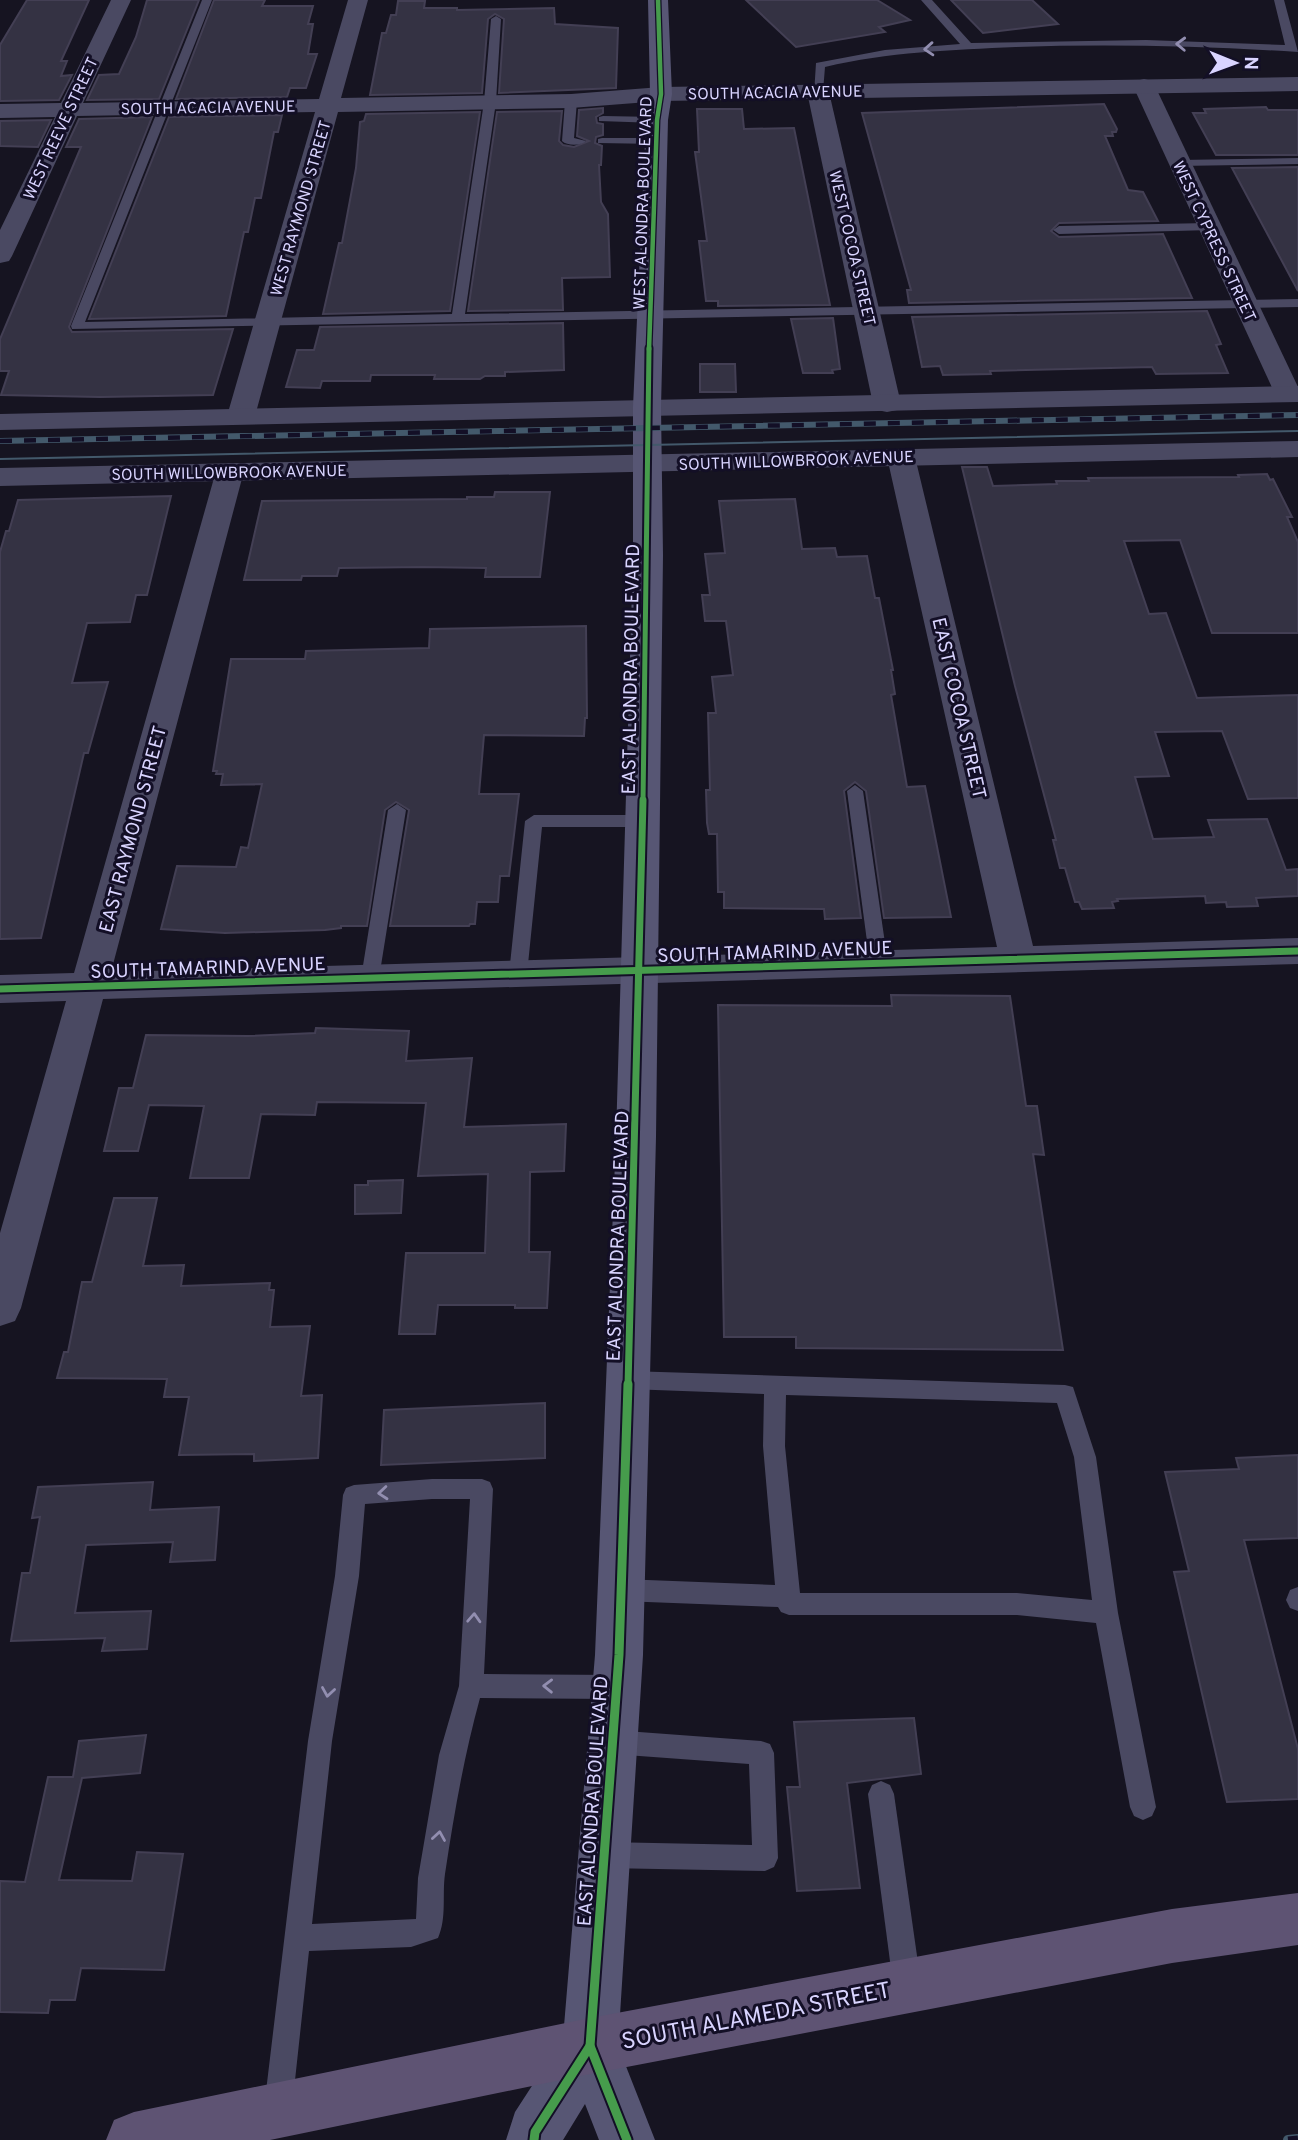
<svg xmlns="http://www.w3.org/2000/svg" width="1298" height="2140" font-family="Overpass,sans-serif">
<style>
.building{fill:#343243;stroke:#433f54;stroke-width:2}
.lines{fill:none;stroke-linecap:round;stroke-linejoin:round}
.service{fill:#4a4962;fill-rule:evenodd}
.minor{fill:#4a4962;fill-rule:evenodd}
.tertiary{fill:#4a4962;fill-rule:evenodd}
.secondary{fill:#575674;fill-rule:evenodd}
.primary{fill:#5e5373;fill-rule:evenodd}
.tram{stroke:#43596b;stroke-width:2}
.rail-far1-casing{stroke:#43596b;stroke-width:6}
.rail-casing{stroke:#43596b;stroke-width:10}
.rail-far1{stroke:#130f26;stroke-width:4.5;stroke-dasharray:12;stroke-linecap:butt}
.rail{stroke:#130f26;stroke-width:7;stroke-dasharray:20;stroke-linecap:butt}
.cycleway-far3-casing{stroke:#130f26;stroke-width:7}
.cycleway-far2-casing{stroke:#130f26;stroke-width:9}
.cycleway-far1-casing{stroke:#130f26;stroke-width:11}
.cycleway-casing{stroke:#130f26;stroke-width:13}
.cycleway-far3{stroke:#469c4c;stroke-width:4.5}
.cycleway-far2{stroke:#469c4c;stroke-width:5}
.cycleway-far1{stroke:#469c4c;stroke-width:7}
.cycleway{stroke:#469c4c;stroke-width:9}
.oneway{stroke:#928eb0}
.labels{text-anchor:middle;stroke-width:6;stroke-linejoin:round;paint-order:stroke}
.far-street-label{font-size:16px;fill:#d9d4ff;stroke:#130f26}
.street-label{font-size:19px;fill:#d9d4ff;stroke:#130f26}
.near-street-label{font-size:23px;fill:#d9d4ff;stroke:#130f26}
</style>
<rect width="100%" height="100%" fill="#161421"/>
<g class="building">
<path d="M27 0H89L61 61H67L61 76 72 75 59 100 0 101V45Z"/>
<path d="M147 0H199L159 99 87 100 99 75 119 74 136 37Z"/>
<path d="M214 0H265L262 6H313L308 24H313L308 54H317L306 88H290L287 97 176 99Z"/>
<path d="M746 0H877L910 20 879 27 885 32 796 47Z"/>
<path d="M951 0H1032L1058 24 983 33Z"/>
<path d="M398 1H425L424 8H457V10L554 8 555 24 618 28 616 88 499 93 504 19 495 14 488 19 482 93 370 95 382 33H386L391 15H396Z"/>
<path d="M1104 104 1117 129 1116 132H1112L1113 136H1105L1128 190 1143 192 1158 221 1059 223 1051 231 1059 237 1163 234 1192 298 909 303 907 290H911L862 113Z"/>
<path d="M1266 107 1268 110H1298V155H1216L1193 113H1206L1204 109Z"/>
<path d="M603 108V113L596 117 597 123 603 124V135L596 137 595 143 602 146 601 165H599L601 202 608 214 610 277 562 278 563 310 468 311 497 112 562 111 559 141 563 145 574 147 589 141 577 136 579 110Z"/>
<path d="M697 109H742L744 129 794 128 830 305 718 306V301H706L699 241H707L695 152H699Z"/>
<path d="M480 112 450 311 323 314 339 243H342L356 168 360 122 364 121 366 114Z"/>
<path d="M282 115 278 132H274L261 198H255L248 232H244L226 316 89 319 169 117Z"/>
<path d="M152 117 69 327 72 332 233 329 213 395 100 397 1 395 9 371H0V339L81 147H66L79 119Z"/>
<path d="M51 120 38 147 0 146V121Z"/>
<path d="M1298 167V291L1232 168Z"/>
<path d="M1207 311 1221 344 1216 345 1228 373 1156 374 1152 367 990 371 991 374 943 375 940 366 922 367 912 317Z"/>
<path d="M833 318 840 369 832 370 833 373H803L791 319Z"/>
<path d="M563 323 564 370 505 372V376H485L480 379H434L435 375H371L370 381H322L320 388 286 387 297 350H314L320 327Z"/>
<path d="M700 364H735L736 392H700Z"/>
<path d="M962 467H987L993 486 1057 484 1056 481H1089L1088 478 1239 477 1238 475 1267 474 1270 480 1273 479 1292 517H1287L1298 542V633H1212L1180 540 1124 541 1149 614 1166 613 1197 698 1298 695V798L1248 799 1222 731 1155 732 1169 776 1135 777 1153 839 1214 837 1208 820 1267 819 1286 870 1298 869V896L1256 898 1258 906 1227 907 1226 902 1206 903 1205 896 1117 899 1118 901 1112 902 1114 908 1082 909 1079 902H1075L1065 868H1060L1053 840H1056L1015 686Z"/>
<path d="M495 492H550L540 577H485L486 568 423 567 339 568 337 576H302L301 580H244L262 501 467 499V497H494Z"/>
<path d="M171 496 147 595H136L130 622 87 623 72 683 108 682 88 753H84L41 938 0 939V552L6 531H9L18 500Z"/>
<path d="M795 499 802 549 835 548 837 557 867 556 875 598H879L893 670H891L895 694 891 695 907 787 925 786 951 917 884 918 866 791 855 782 844 791 861 918 825 919 824 909 724 908V892H718L717 834H709L707 823 706 790H710L708 713H716L712 677 733 675 726 621H705L702 595H710L705 554 725 553 719 501Z"/>
<path d="M586 626 587 718H585L584 736 484 735 479 794H519L509 876H500L498 902H477L475 924H470L469 926H390L409 810 396 802 385 810 367 926H341V928L325 930 225 933 161 929 177 866 236 867 241 847 248 848 262 784 221 785 223 774H216L217 771H213L231 659H305L306 651 429 648 430 629Z"/>
<path d="M891 995 1010 996 1026 1106H1037L1044 1155 1033 1154 1063 1350 796 1348V1337H724L718 1005 892 1006Z"/>
<path d="M316 1028 409 1031 406 1061 472 1058 464 1127 566 1124 564 1171 530 1172 529 1252H550L547 1308H515V1305H438L435 1334H399L406 1253H485L488 1174 418 1176 426 1103 317 1102 315 1115 261 1114 249 1178H190L204 1106 149 1105 138 1151H104L119 1088H133L146 1035 248 1036 315 1033Z"/>
<path d="M403 1180 401 1213 355 1214V1185H368V1181Z"/>
<path d="M114 1198H157L143 1266 184 1265 181 1286 270 1283 269 1290H274L270 1327 310 1326 301 1396 322 1395 318 1458 254 1461V1454L179 1455 189 1397H164L167 1379 57 1378 64 1352H68L82 1282H92Z"/>
<path d="M545 1403V1458L381 1465 384 1410Z"/>
<path d="M1298 1455V1538L1244 1540 1298 1749V1799L1227 1802 1174 1572 1189 1571 1165 1472 1239 1469 1236 1458Z"/>
<path d="M153 1482 150 1510 219 1507 215 1560 170 1562 173 1542 86 1545 75 1613 151 1611 147 1649 102 1651 105 1638 11 1641 22 1573H30L40 1517 32 1518 38 1487Z"/>
<path d="M914 1718 921 1774 847 1783 860 1888 797 1891 787 1787H800L794 1722Z"/>
<path d="M146 1735 140 1773 82 1778 59 1880 132 1881 137 1852 183 1854 164 1970 81 1968 75 2000H50L48 2013 0 2012V1881L25 1882 48 1777H73L79 1741Z"/>
</g>
<g class="lines">
<g class="service">
<path d="M202 0H212L85 322 452 314 484 102 491 19 496 16 501 19 496 102 465 314 1298 299V307L72 329 71 326Z"/>
<path d="M921 0H932L971 43 1146 40 1285 45 1274 0H1284L1298 52C1204 46 1110 44 1016 47 952 50 888 52 825 67L823 92 814 94 816 63 885 50 960 44Z"/>
<path d="M571 98 577 101 574 138 586 141C581 146 567 146 562 141L565 101Z"/>
<path d="M603 116 657 117 663 120 657 123 599 121V117Z"/>
<path d="M602 138H657L663 141 657 144 598 143V139Z"/>
<path d="M1298 158V164L1179 166 1173 163 1179 160Z"/>
<path d="M1208 223 1214 227 1212 230 1059 234 1053 230 1059 226Z"/>
<path d="M855 785 863 791 888 964 885 969H873L870 964 847 791Z"/>
<path d="M397 804 406 810 379 978 377 983H363L361 978 388 810Z"/>
<path d="M534 815H642L651 821 642 827H542L527 974 525 979H511L509 974 525 821Z"/>
<path d="M628 1371 1065 1385 1073 1387 1096 1457 1118 1613 1156 1807 1152 1816 1143 1820 1134 1816 1130 1807 1096 1623 1017 1615H789L781 1612 778 1607 621 1601 613 1598 609 1590 613 1582 621 1579 775 1585 763 1446 764 1394 628 1389 620 1387 617 1380 620 1373ZM786 1395 1057 1403 1074 1457 1092 1600 1017 1593H800L785 1446Z"/>
<path d="M432 1479H482L490 1482 493 1489 484 1674 616 1675 625 1679 628 1687 625 1695 616 1699 480 1698C464 1756 454 1814 445 1874 442 1895 447 1918 438 1938L411 1947 309 1951 292 2108 288 2118 278 2122 268 2118 264 2108 308 1741 335 1576 343 1495 346 1488 354 1485ZM432 1499H470L459 1686 439 1755 418 1878 416 1919 312 1924 332 1741 359 1576 365 1504Z"/>
<path d="M1298 1587V1611L1290 1608 1286 1600 1290 1590Z"/>
<path d="M612 1730 761 1741 770 1744 774 1753 778 1858 774 1867 765 1871 605 1868 596 1864 592 1855 596 1846 605 1842 752 1845 749 1764 612 1754 603 1751 600 1742 603 1733Z"/>
<path d="M881 1781 890 1785 894 1794 921 1984 917 1994 907 1998 897 1994 893 1984 868 1794 872 1785Z"/>
</g>
<g class="minor">
<path d="M111 0H131L83 103 319 99 348 0H368L341 98 571 94 661 87 669 89 672 94 669 99 661 101 571 108 338 112 255 416 251 422 241 424 231 422 227 416 315 112 77 116 12 256 9 261 0 263V230L55 117 0 118V104L61 103Z"/>
<path d="M1144 79 1152 81 1155 86 1298 387V400L1288 402 1278 400 1275 394 1133 86 1136 81Z"/>
<path d="M818 85 826 87 829 92 901 404 897 410 887 412 877 410 873 404 807 92 810 87Z"/>
<path d="M901 449 911 451 915 457 1033 946 1298 938V964L103 999 21 1308 15 1321 0 1326V1233L66 1001 0 1003V975L74 973 216 471 220 465 230 463 240 465 244 471 111 972 997 947 887 457 891 451Z"/>
</g>
<g class="tertiary">
<path d="M1298 77V91L661 101 653 99 650 94 653 89 661 87Z"/>
<path d="M1298 386V402L0 430V414Z"/>
<path d="M1298 441V457L0 486V468Z"/>
</g>
<path class="secondary" d="M648 0H668L672 94 668 120 661 407 663 555 656 1137 643 1655 618 2046 655 2140H599L585 2104 563 2140H506L515 2112 563 2038 595 1655 616 1137 633 555V407L646 120 650 94Z"/>
<path class="primary" d="M1298 1893V1945L1172 1963 590 2074 270 2140H106L114 2120 134 2112 590 2018 1172 1909Z"/>
<path class="tram" d="M0 459 1298 431"/>
<defs>
<path id="rail-far1" d="M0 441 1298 415"/>
<path id="rail" d="M1288 2140 1298 2139"/>
</defs>
<use href="#rail-far1" class="rail-far1-casing"/>
<use href="#rail" class="rail-casing"/>
<use href="#rail-far1" class="rail-far1"/>
<use href="#rail" class="rail"/>
<defs>
<path id="cycleway-far3" d="M649 350 657 120 661 94 658 0"/>
<path id="cycleway-far2" d="M643 802 649 348"/>
<g id="cycleway-far1">
<path d="M0 989 1298 951"/>
<path d="M628 1386 643 800"/>
</g>
<g id="cycleway">
<path d="M534 2140 535 2132 590 2046"/>
<path d="M627 2140 590 2046 619 1655 628 1384"/>
</g>
</defs>
<use href="#cycleway-far3" class="cycleway-far3-casing"/>
<use href="#cycleway-far2" class="cycleway-far2-casing"/>
<use href="#cycleway-far1" class="cycleway-far1-casing"/>
<use href="#cycleway" class="cycleway-casing"/>
<use href="#cycleway-far3" class="cycleway-far3"/>
<use href="#cycleway-far2" class="cycleway-far2"/>
<use href="#cycleway-far1" class="cycleway-far1"/>
<use href="#cycleway" class="cycleway"/>
</g>
<defs><path id="oneway-chevron" d="M-2-3.5L2.5 0L-2 3.5" fill="none" stroke-width="1.6" stroke-linecap="round" stroke-linejoin="round" transform="scale(1.75)"/></defs>
<g class="oneway">
<use href="#oneway-chevron" transform="translate(1181 44) rotate(-178)"/>
<use href="#oneway-chevron" transform="translate(929 49) rotate(176)"/>
<use href="#oneway-chevron" transform="translate(383 1493) rotate(175)"/>
<use href="#oneway-chevron" transform="translate(474 1618) rotate(-87)"/>
<use href="#oneway-chevron" transform="translate(548 1686) rotate(-179)"/>
<use href="#oneway-chevron" transform="translate(328 1692) rotate(99)"/>
<use href="#oneway-chevron" transform="translate(439 1836) rotate(-81)"/>
</g>
<g class="labels">
<g class="far-street-label">
<text transform="translate(775 92) rotate(-1)" y="6">SOUTH ACACIA AVENUE</text>
<text transform="translate(208 107) rotate(-1)" y="6">SOUTH ACACIA AVENUE</text>
<text transform="translate(60 128) rotate(-65)" y="6">WEST REEVE STREET</text>
<text transform="translate(642 203) rotate(-88)" y="6">WEST ALONDRA BOULEVARD</text>
<text transform="translate(300 208) rotate(-74)" y="6">WEST RAYMOND STREET</text>
<text transform="translate(1215 241) rotate(65)" y="6">WEST CYPRESS STREET</text>
<text transform="translate(853 248) rotate(77)" y="6">WEST COCOA STREET</text>
<text transform="translate(796 460) rotate(-2)" y="6">SOUTH WILLOWBROOK AVENUE</text>
<text transform="translate(229 472) rotate(-1)" y="6">SOUTH WILLOWBROOK AVENUE</text>
</g>
<g class="street-label">
<text transform="translate(630 669) rotate(-89)" y="7">EAST ALONDRA BOULEVARD</text>
<text transform="translate(960 708) rotate(77)" y="7">EAST COCOA STREET</text>
<text transform="translate(132 829) rotate(-75)" y="7">EAST RAYMOND STREET</text>
<text transform="translate(775 951) rotate(-2)" y="7">SOUTH TAMARIND AVENUE</text>
<text transform="translate(208 967) rotate(-2)" y="7">SOUTH TAMARIND AVENUE</text>
<text transform="translate(617 1236) rotate(-88)" y="7">EAST ALONDRA BOULEVARD</text>
<text transform="translate(592 1801) rotate(-86)" y="7">EAST ALONDRA BOULEVARD</text>
</g>
<g class="near-street-label">
<text transform="translate(756 2015) rotate(-11)" y="8">SOUTH ALAMEDA STREET</text>
</g>
</g>
<g transform="translate(1235 63) rotate(91)" stroke="#130f26" stroke-width="5" paint-order="stroke">
<path d="M0-5L12 26L0 18L-12 26Z" fill="#d9d4ff"/>
<text y="-10" font-size="19" font-weight="bold" text-anchor="middle" fill="#d9d4ff">N</text>
</g>
</svg>
